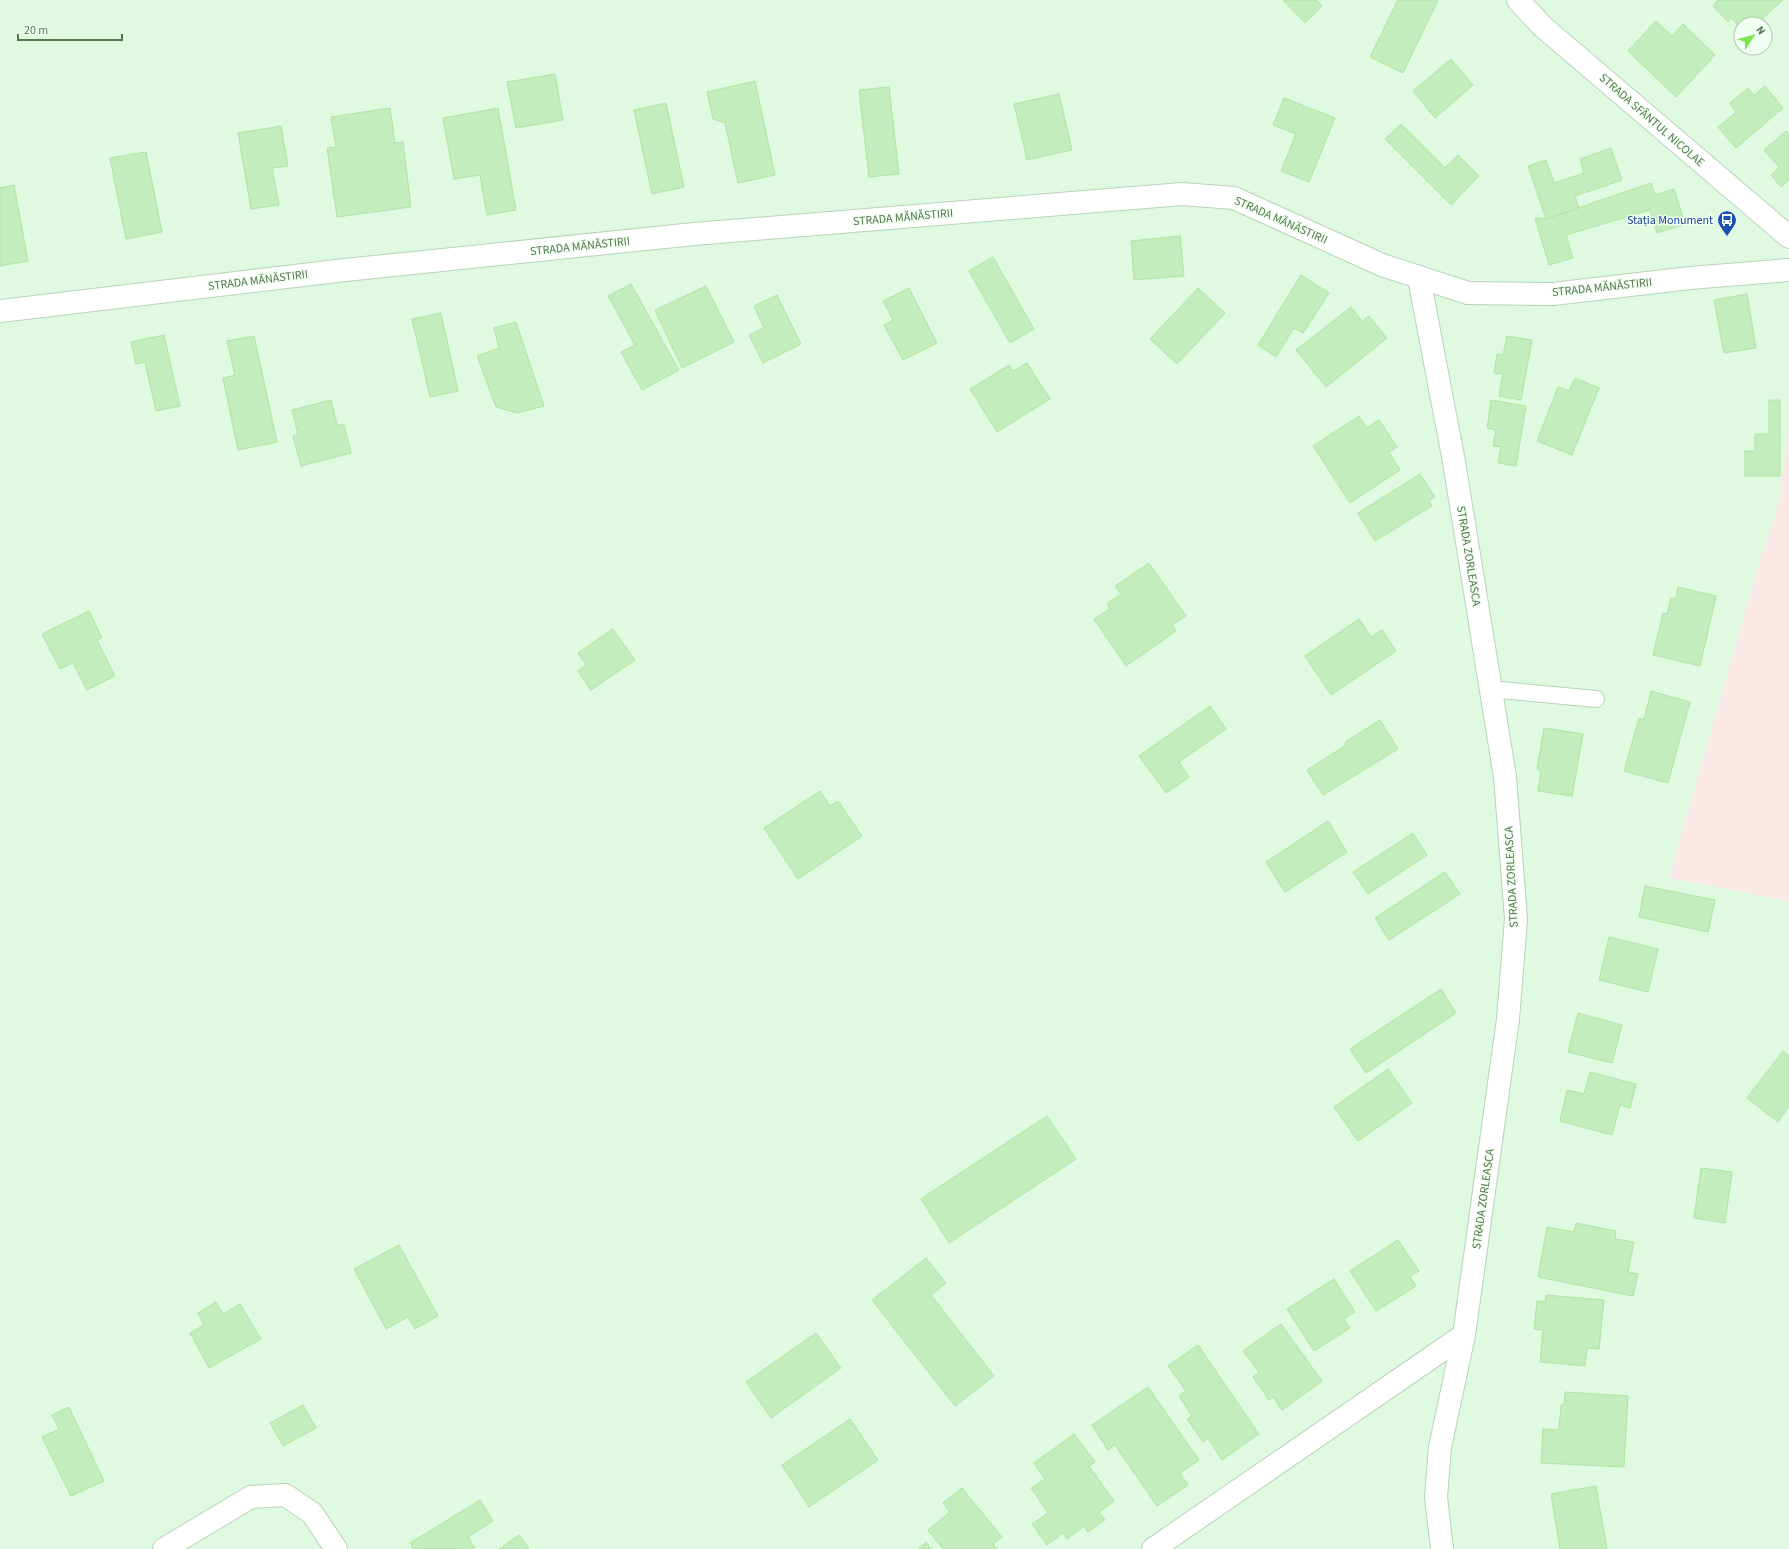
<svg xmlns="http://www.w3.org/2000/svg" width="1789" height="1549" font-family="'Source Sans 3',sans-serif">
<style>
.residential{fill:#e0fae1;fill-rule:evenodd}
.education{fill:#fae9e7}
.building{fill:#c4edbe;stroke:#ace5a3}
.lines{fill:none;stroke-linecap:round;stroke-linejoin:round}
.lane-casing{stroke:#b8d4b6;stroke-width:18}
.street-casing{stroke:#b8d4b6;stroke-width:24}
.lane{stroke:#fff;stroke-width:16}
.street{stroke:#fff;stroke-width:22}
.labels{text-anchor:middle;stroke-width:3;stroke-linejoin:round;paint-order:stroke}
.street-label{font-size:12px;fill:#54794d;stroke:#f2fff3}
.transit-label{font-size:12px;fill:#164399;stroke:#f2fff3;text-anchor:end}
</style>
<rect width="100%" height="100%" fill="#ebfded"/>
<path class="residential" d="M0 0H1789V1549H0ZM1741 24H1765V48H1741Z"/>
<path class="education" d="M1789 429V901L1669 878 1761 557 1778 507Z"/>
<g class="building">
<path d="M1283 0H1317L1322 6 1305 23Z"/>
<path d="M1398 0H1438L1403 73 1370 57Z"/>
<path d="M1718 0H1783L1756 24H1741V29L1731 18 1728 22 1713 6Z"/>
<path d="M1656 21 1672 36 1683 24 1715 55 1676 97 1628 51Z"/>
<path d="M1451 59 1473 85 1435 118 1413 91Z"/>
<path d="M555 74 563 120 516 128 507 82Z"/>
<path d="M755 81 775 175 738 183 725 123 713 119 707 92Z"/>
<path d="M1765 86 1783 108 1736 148 1718 127 1736 112 1730 103 1748 88 1754 95Z"/>
<path d="M889 87 899 174 869 177 859 90Z"/>
<path d="M1059 94 1072 150 1027 160 1014 104Z"/>
<path d="M1284 98 1335 118 1309 182 1281 171 1296 134 1273 125Z"/>
<path d="M666 103 684 187 652 194 634 110Z"/>
<path d="M390 108 395 143 403 142 411 207 337 217 327 148 336 147 331 117Z"/>
<path d="M498 108 516 210 487 215 480 175 454 179 443 118Z"/>
<path d="M1401 124 1445 168 1458 155 1479 176 1451 205 1385 139Z"/>
<path d="M281 126 288 166 272 168 279 205 251 209 238 133Z"/>
<path d="M1786 131 1789 135V180L1781 187 1771 175 1779 167 1764 150Z"/>
<path d="M1611 148 1622 180 1575 196 1579 208 1546 219 1528 166 1546 160 1554 183 1584 173 1580 159Z"/>
<path d="M146 152 162 232 126 239 110 158Z"/>
<path d="M1651 183 1655 195 1674 189 1685 224 1657 233 1650 210 1566 235 1573 258 1549 265 1535 218 1546 219Z"/>
<path d="M14 185 28 261 0 266V188Z"/>
<path d="M1180 236 1184 276 1134 280 1131 241Z"/>
<path d="M993 257 1034 329 1010 343 969 271Z"/>
<path d="M1301 275 1329 293 1303 333 1294 328 1276 357 1258 345Z"/>
<path d="M631 284 679 370 642 390 621 352 635 345 608 296Z"/>
<path d="M706 286 734 342 682 368 655 310Z"/>
<path d="M909 288 937 343 903 360 884 325 893 320 883 301Z"/>
<path d="M1198 288 1225 313 1177 364 1150 339Z"/>
<path d="M1747 294 1756 348 1724 353 1714 300Z"/>
<path d="M777 295 801 344 763 363 749 335 764 328 754 306Z"/>
<path d="M1351 307 1362 321 1369 316 1387 338 1326 387 1296 350Z"/>
<path d="M441 313 458 391 430 397 412 319Z"/>
<path d="M516 322 544 406 517 413 496 407 477 356 499 348 494 328Z"/>
<path d="M164 335 180 406 156 411 145 362 136 364 131 342Z"/>
<path d="M254 336 277 442 238 450 223 378 235 375 227 341Z"/>
<path d="M1507 336 1532 340 1521 400 1499 396 1503 374 1494 373 1497 354 1503 355Z"/>
<path d="M1027 363 1050 399 997 432 970 389 1009 365 1013 371Z"/>
<path d="M1575 378 1599 388 1572 455 1537 441 1558 387 1569 391Z"/>
<path d="M331 400 337 425H344L351 453 301 466 293 436 298 434 292 410Z"/>
<path d="M1491 400 1526 406 1516 466 1498 463 1501 447 1493 446 1496 430 1487 428Z"/>
<path d="M1769 400H1780V476H1745V451H1755V434H1769Z"/>
<path d="M1359 416 1367 428 1379 420 1397 447 1389 452 1400 470 1350 503 1313 446Z"/>
<path d="M1420 474 1435 497 1429 500 1432 506 1375 541 1358 513Z"/>
<path d="M1149 563 1186 616 1172 625 1176 631 1126 666 1094 619 1110 609 1107 604 1121 594 1115 586Z"/>
<path d="M1678 587 1716 596 1700 666 1653 655 1663 613 1667 614 1671 598 1676 599Z"/>
<path d="M89 611 102 638 97 640 115 676 87 690 73 663 60 669 42 634Z"/>
<path d="M1359 619 1371 637 1382 630 1396 651 1331 695 1305 656Z"/>
<path d="M613 629 635 660 591 690 578 671 586 665 578 653Z"/>
<path d="M1651 691 1690 702 1668 783 1624 771 1639 718 1644 720Z"/>
<path d="M1210 706 1226 729 1179 762 1189 777 1166 793 1139 756Z"/>
<path d="M1380 720 1398 749 1323 795 1307 770 1346 745 1345 742Z"/>
<path d="M1544 728 1583 734 1572 796 1538 791 1541 771 1537 769Z"/>
<path d="M820 791 830 806 838 801 862 836 798 879 764 828Z"/>
<path d="M1328 821 1347 852 1285 892 1266 862Z"/>
<path d="M1413 833 1427 855 1368 894 1353 872Z"/>
<path d="M1445 872 1460 894 1389 940 1375 918Z"/>
<path d="M1645 886 1715 900 1708 932 1639 917Z"/>
<path d="M1609 937 1658 949 1648 992 1599 980Z"/>
<path d="M1441 989 1456 1013 1366 1073 1350 1049Z"/>
<path d="M1578 1013 1622 1025 1612 1063 1568 1052Z"/>
<path d="M1783 1051 1789 1056V1106L1778 1122 1747 1098Z"/>
<path d="M1388 1069 1412 1103 1358 1141 1334 1107Z"/>
<path d="M1590 1072 1636 1084 1630 1108 1620 1105 1612 1135 1560 1121 1567 1090 1584 1094Z"/>
<path d="M1047 1116 1076 1159 949 1243 921 1199Z"/>
<path d="M1701 1168 1732 1172 1725 1223 1694 1218Z"/>
<path d="M1576 1223 1616 1231 1615 1239 1634 1242 1628 1272 1638 1274 1633 1296 1538 1277 1547 1227 1574 1232Z"/>
<path d="M1398 1240 1419 1271 1410 1276 1416 1286 1376 1311 1350 1271Z"/>
<path d="M399 1245 438 1316 415 1329 408 1317 386 1329 354 1269Z"/>
<path d="M926 1258 946 1283 931 1295 994 1376 955 1406 872 1300Z"/>
<path d="M1334 1279 1355 1312 1344 1319 1350 1328 1314 1351 1287 1309Z"/>
<path d="M1546 1295 1604 1300 1599 1349 1587 1348 1585 1366 1540 1362 1543 1330 1534 1329 1537 1301 1545 1302Z"/>
<path d="M216 1302 223 1314 240 1304 261 1339 209 1368 190 1333 204 1325 198 1313Z"/>
<path d="M1281 1324 1322 1381 1282 1410 1273 1397 1269 1400 1253 1377 1259 1372 1243 1351Z"/>
<path d="M816 1333 841 1368 771 1418 746 1382Z"/>
<path d="M1198 1345 1259 1434 1222 1460 1208 1438 1203 1442 1187 1419 1192 1416 1179 1396 1186 1391 1168 1366Z"/>
<path d="M1148 1387 1199 1460 1180 1473 1188 1485 1157 1506 1115 1445 1108 1450 1092 1425Z"/>
<path d="M1565 1392 1628 1396 1624 1467 1541 1463 1543 1429 1559 1430 1561 1405H1564Z"/>
<path d="M303 1405 316 1428 283 1446 270 1423Z"/>
<path d="M69 1407 104 1481 71 1496 42 1437 59 1429 52 1415Z"/>
<path d="M850 1419 878 1460 809 1507 782 1465Z"/>
<path d="M1074 1434 1095 1462 1089 1466 1114 1501 1099 1512 1105 1520 1088 1532 1084 1526 1067 1539 1063 1533 1047 1545 1032 1524 1048 1513 1031 1488 1045 1479 1034 1463Z"/>
<path d="M1596 1486 1607 1549H1560L1551 1494Z"/>
<path d="M962 1488 1002 1537 993 1544 997 1549H943L928 1530 950 1512 943 1503Z"/>
<path d="M480 1500 493 1521 468 1537 475 1548 414 1549 410 1543Z"/>
<path d="M519 1535 529 1549H499Z"/>
<path d="M926 1542 931 1549H918Z"/>
</g>
<g class="lines">
<defs>
<path id="lane" d="M1490 689 1596 699"/>
<g id="street">
<path d="M1518 0 1542 26 1789 237"/>
<path d="M1419 278 1454 462 1505 777 1516 919 1508 1019 1464 1335 1440 1447 1436 1497 1442 1549"/>
<path d="M0 311 345 270 694 234 1182 194 1234 198 1382 265 1468 293 1553 294 1690 278 1789 270"/>
<path d="M164 1549 251 1497 285 1495 312 1513 336 1549"/>
<path d="M1153 1549 1464 1335"/>
</g>
</defs>
<use href="#lane" class="lane-casing"/>
<use href="#street" class="street-casing"/>
<use href="#lane" class="lane"/>
<use href="#street" class="street"/>
</g>
<defs>
<symbol id="bus-pin" viewBox="-11 -11 22 30"><path d="M0 17L-7.5 6A9.5 9.5 0 1 1 7.5 6Z" fill="#1a4fb4" stroke="#f2fff3"/><path d="M-5-6H5V4H4V6H2V4H-2V6H-4V4H-5ZM-3.5-4V0h7V-4ZM-3.5 1.2v1.5H-2V1.2ZM2 1.2v1.5H3.5V1.2Z" fill="#fff"/></symbol>
</defs>
<g fill-rule="evenodd">
<use href="#bus-pin" x="1716" y="209" width="22" height="30"/>
</g>
<g class="labels">
<g class="street-label">
<text transform="translate(1652 120) rotate(41)" y="4">STRADA SFÂNTUL NICOLAE</text>
<text transform="translate(903 217) rotate(-5)" y="4">STRADA MĂNĂSTIRII</text>
<text transform="translate(1281 220) rotate(24)" y="4">STRADA MĂNĂSTIRII</text>
<text transform="translate(580 246) rotate(-6)" y="4">STRADA MĂNĂSTIRII</text>
<text transform="translate(258 280) rotate(-7)" y="4">STRADA MĂNĂSTIRII</text>
<text transform="translate(1602 287) rotate(-6)" y="4">STRADA MĂNĂSTIRII</text>
<text transform="translate(1469 556) rotate(81)" y="4">STRADA ZORLEASCA</text>
<text transform="translate(1511 877) rotate(-93)" y="4">STRADA ZORLEASCA</text>
<text transform="translate(1483 1199) rotate(-82)" y="4">STRADA ZORLEASCA</text>
</g>
<g class="transit-label">
<text x="1713" y="224">Stația Monument</text>
</g>
</g>
<g transform="translate(1753 36) rotate(54)"><circle r="19" fill="#f2fff3" stroke="#b3c9b1"/>
<path d="M0-3L7 15L0 10L-7 15Z" fill="#7ee552"/>
<text y="-6" font-size="11" font-weight="bold" text-anchor="middle" fill="#54794d">N</text>
</g>
<path d="M18 34v6h104v-6" fill="none" stroke="#54794d" stroke-width="2"/>
<text x="24" y="34" font-size="12" fill="#54794d" stroke="#f2fff3" stroke-width="3" paint-order="stroke">20 m</text>
</svg>
